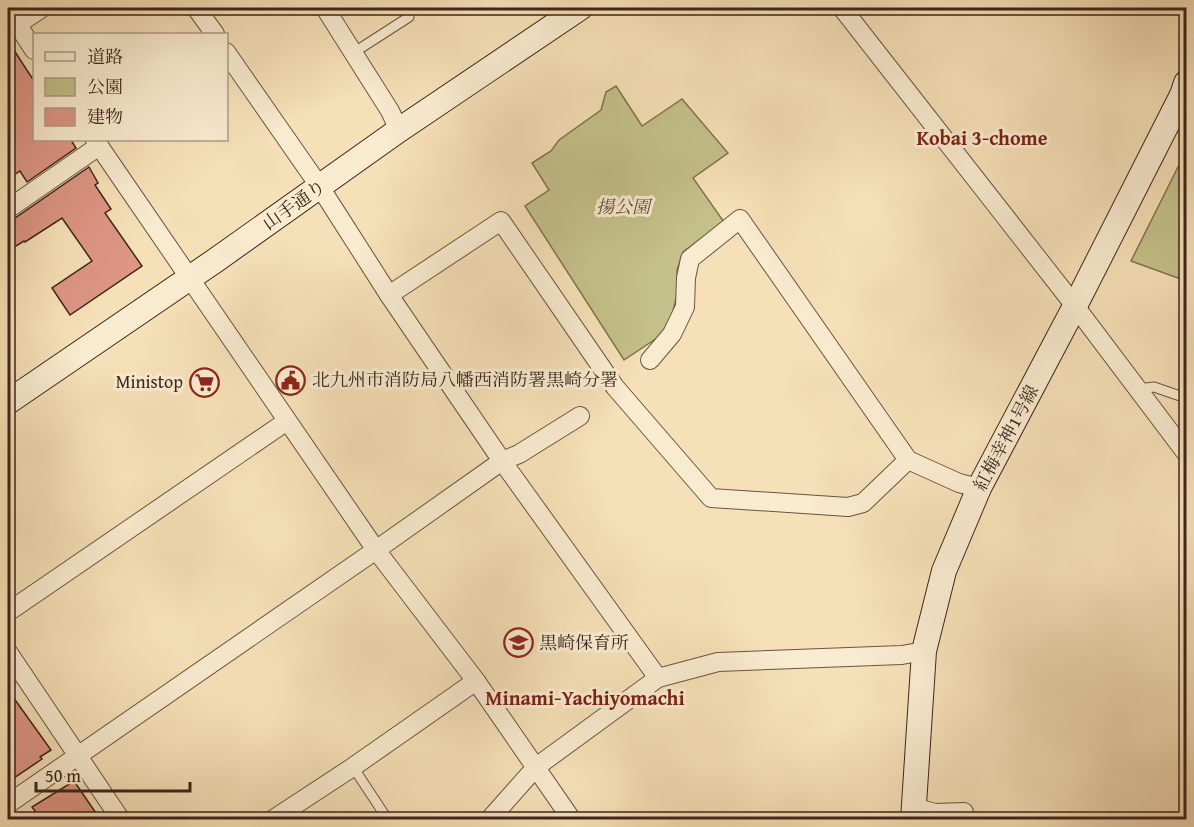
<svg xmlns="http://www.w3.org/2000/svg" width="1194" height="827" font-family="'Gentium Book Plus','Noto Serif JP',serif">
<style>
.green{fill:#c4c089;stroke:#807252;stroke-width:1.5}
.building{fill:#dd9684;stroke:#3c251a;stroke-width:1.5}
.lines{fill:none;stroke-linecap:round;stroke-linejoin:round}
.lane-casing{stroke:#6a5441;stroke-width:11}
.street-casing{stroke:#6a5441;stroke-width:20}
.secondary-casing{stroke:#3c251a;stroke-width:26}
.lane{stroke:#f9ebd0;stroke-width:9}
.street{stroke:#f9ebd0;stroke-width:18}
.secondary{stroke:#f9ebd0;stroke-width:24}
.labels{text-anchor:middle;stroke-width:6;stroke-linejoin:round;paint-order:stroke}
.street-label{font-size:18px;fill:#3c251a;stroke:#f9ebd0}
.park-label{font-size:18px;font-style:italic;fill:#5e4c36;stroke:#f9ebd0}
.poi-label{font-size:18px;fill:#3c251a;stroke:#f9ebd0;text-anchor:start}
.neighbourhood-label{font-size:20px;font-weight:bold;fill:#7a1f14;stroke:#f9ebd0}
</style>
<rect width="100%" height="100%" fill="#f6e0b7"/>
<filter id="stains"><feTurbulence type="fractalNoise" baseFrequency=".00333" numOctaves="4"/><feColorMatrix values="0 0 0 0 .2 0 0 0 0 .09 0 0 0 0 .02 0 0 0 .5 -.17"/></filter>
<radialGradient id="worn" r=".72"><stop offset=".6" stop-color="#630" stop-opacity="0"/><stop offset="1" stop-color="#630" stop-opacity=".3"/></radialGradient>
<g class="green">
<path d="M616 86 642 126 682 99 728 153 693 178 724 222 683 252 677 270 678 291 672 315 660 336 624 360 525 206 549 190 532 163 551 151 559 140 601 110 606 92Z"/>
<path d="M1186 151V281L1131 261Z"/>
</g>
<g class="building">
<path d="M8 41 34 81V140H71L76 148 27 182 20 171 8 179Z"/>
<path d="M89 167 98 183 95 185 111 209 105 213 142 266 70 315 52 288 92 261 62 218 25 242 24 241 8 251V223Z"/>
<path d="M8 690 51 750 40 757 42 759 8 782Z"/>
<path d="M74 781 100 819H41L32 807Z"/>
</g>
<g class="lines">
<defs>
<g id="lane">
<path d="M353 53 409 17"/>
<path d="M1138 389 1154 387 1186 398"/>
<path d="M353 767 388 820"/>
</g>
<g id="street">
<path d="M196 8 215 34"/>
<path d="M325 8 390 111 399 130"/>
<path d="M842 8 1075 306 1186 453"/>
<path d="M8 10 34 50"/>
<path d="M9 30 42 8"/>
<path d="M226 52 320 187 389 295 502 461 658 678"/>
<path d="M95 140 376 550 476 681 572 820"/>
<path d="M8 209 99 146"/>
<path d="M389 295 501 221 615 387 711 498 848 507 863 503 908 460"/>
<path d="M650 360 672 334 685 307 686 278 690 259 740 219 908 460 959 483 979 488"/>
<path d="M8 612 287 421"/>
<path d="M8 652 121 820"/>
<path d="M8 804 376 550 502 461 519 454 580 416"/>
<path d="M914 807 935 813 964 812"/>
<path d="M272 820 353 767 476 681"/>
<path d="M489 820 536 767 658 678 718 662 902 655 924 651"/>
</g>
<g id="secondary">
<path d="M8 402 216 260 399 130 580 8"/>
<path d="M913 820 924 651 944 571 979 488 1075 306 1182 95 1186 83"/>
</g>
</defs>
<use href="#lane" class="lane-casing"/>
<use href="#street" class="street-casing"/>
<use href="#secondary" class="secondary-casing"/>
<use href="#lane" class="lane"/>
<use href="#street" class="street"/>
<use href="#secondary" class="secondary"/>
</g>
<defs>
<symbol id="civic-ring" viewBox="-11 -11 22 22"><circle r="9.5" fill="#f9ebd0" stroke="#8f2418" stroke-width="1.5"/><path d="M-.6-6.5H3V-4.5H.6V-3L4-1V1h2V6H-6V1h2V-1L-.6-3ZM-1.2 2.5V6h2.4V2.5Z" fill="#8f2418"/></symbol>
<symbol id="supermarket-ring" viewBox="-11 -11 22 22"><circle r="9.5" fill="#f9ebd0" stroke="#8f2418" stroke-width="1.5"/><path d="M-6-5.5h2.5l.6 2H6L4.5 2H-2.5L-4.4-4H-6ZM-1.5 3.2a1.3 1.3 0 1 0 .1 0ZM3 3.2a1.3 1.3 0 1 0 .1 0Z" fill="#8f2418"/></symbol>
<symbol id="school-ring" viewBox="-11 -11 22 22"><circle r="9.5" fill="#f9ebd0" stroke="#8f2418" stroke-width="1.5"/><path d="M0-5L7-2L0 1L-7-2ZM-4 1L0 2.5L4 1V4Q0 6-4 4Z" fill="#8f2418"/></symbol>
</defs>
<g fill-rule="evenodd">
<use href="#civic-ring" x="274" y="364" width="33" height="33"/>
<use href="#supermarket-ring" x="188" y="366" width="33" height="33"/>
<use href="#school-ring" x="502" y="626" width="33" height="33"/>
</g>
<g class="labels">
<g class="street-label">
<text transform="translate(294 205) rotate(-35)" y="6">山手通り</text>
<text transform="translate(1006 438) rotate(-62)" y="6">紅梅幸神1号線</text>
</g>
<g class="park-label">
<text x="623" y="213">揚公園</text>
</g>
<g class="poi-label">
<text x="312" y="386">北九州市消防局八幡西消防署黒崎分署</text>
<text x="183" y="388" text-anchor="end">Ministop</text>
<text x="539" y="649">黒崎保育所</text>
</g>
<g class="neighbourhood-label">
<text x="982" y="145">Kobai 3-chome</text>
<text x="585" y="705">Minami-Yachiyomachi</text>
</g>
</g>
<rect width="1194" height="827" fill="none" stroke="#f6e0b7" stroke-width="30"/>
<rect x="9" y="9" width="1176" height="809" fill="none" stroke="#3c251a" stroke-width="3"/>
<rect x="15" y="15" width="1164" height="797" fill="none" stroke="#3c251a" stroke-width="1.5"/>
<rect x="33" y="33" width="195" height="108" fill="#f9ebd0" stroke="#ad9c87" stroke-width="1.5"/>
<rect x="45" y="52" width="30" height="9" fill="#f9ebd0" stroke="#ad9c87" stroke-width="1.5"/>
<text x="87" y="63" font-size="18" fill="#3c251a">道路</text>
<rect x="45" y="78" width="30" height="18" fill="#c4c089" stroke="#ad9c87" stroke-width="1.5"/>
<text x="87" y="93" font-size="18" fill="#3c251a">公園</text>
<rect x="45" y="108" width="30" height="18" fill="#dd9684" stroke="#ad9c87" stroke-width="1.5"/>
<text x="87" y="123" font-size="18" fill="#3c251a">建物</text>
<path d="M36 782v9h154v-9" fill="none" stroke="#3c251a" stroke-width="3"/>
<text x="45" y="782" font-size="18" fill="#3c251a" stroke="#f9ebd0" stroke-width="4.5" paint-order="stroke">50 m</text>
<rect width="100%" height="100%" filter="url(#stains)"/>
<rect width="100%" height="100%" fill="url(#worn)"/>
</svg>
